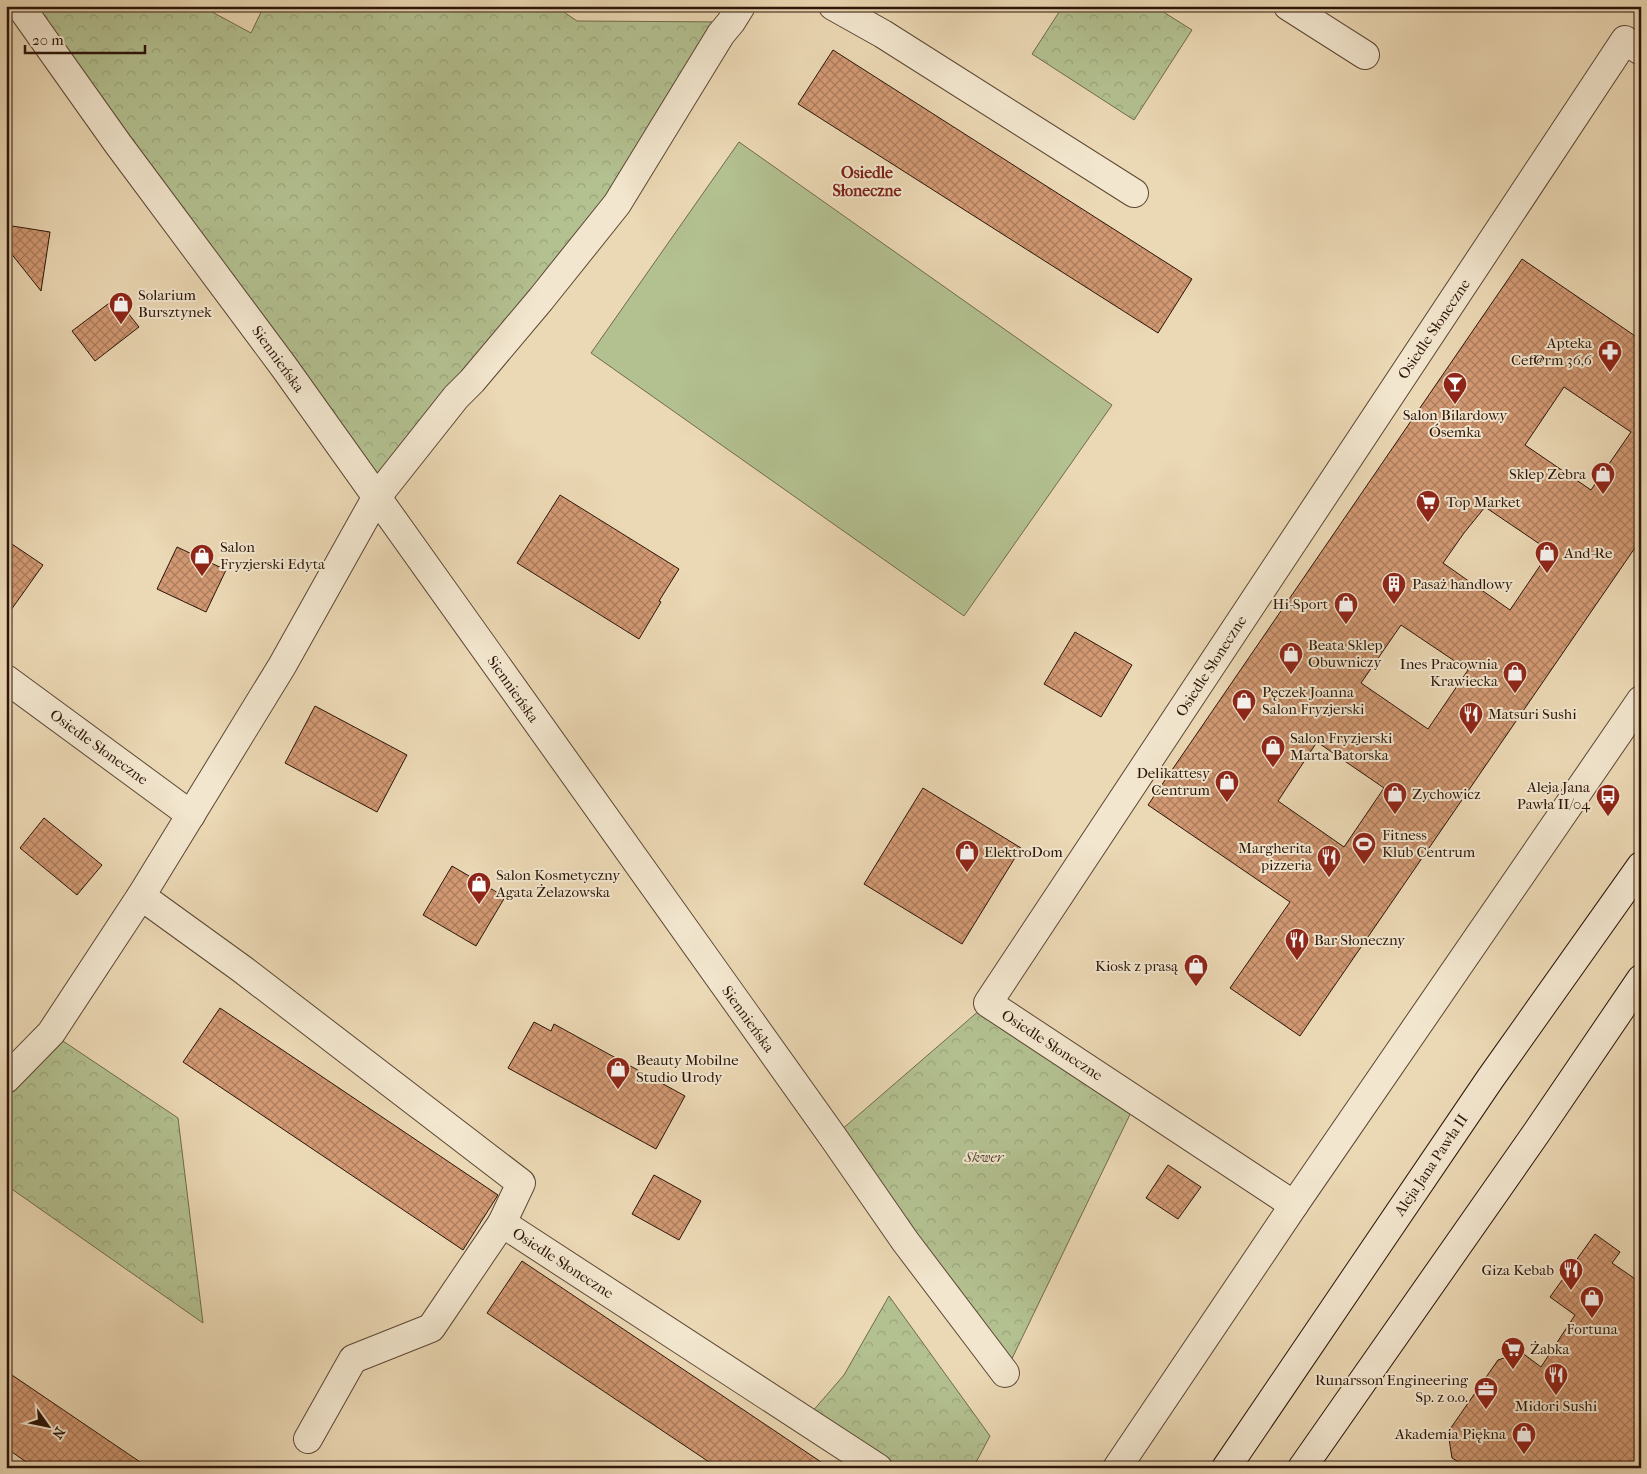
<svg xmlns="http://www.w3.org/2000/svg" width="1647" height="1474" font-family="'IM FELL French Canon',serif">
<style>
.park{fill:url(#park-crowns);stroke:#706a4c}
.pitch{fill:#b3c090;stroke:#706a4c}
.building{fill:url(#building-cross-hatch);stroke:#2c1509;fill-rule:evenodd}
.lines{fill:none;stroke-linecap:round;stroke-linejoin:round}
.minor-casing{stroke:#5c4634;stroke-width:30}
.secondary-casing{stroke:#2c1509;stroke-width:30}
.minor{stroke:#f2e6ce;stroke-width:28}
.secondary{stroke:#f2e6ce;stroke-width:28}
.labels{text-anchor:middle;stroke-width:4;stroke-linejoin:round;paint-order:stroke}
.poi-label{font-size:15px;fill:#2c1509;stroke:#f2e6ce;text-anchor:start}
.street-label{font-size:15px;fill:#2c1509;stroke:#f2e6ce}
.park-label{font-size:15px;font-style:italic;fill:#544832;stroke:#f2e6ce}
.neighbourhood-label{font-size:16px;font-weight:bold;fill:#7a1f14;stroke:#f2e6ce}
</style>
<defs>
<pattern id="park-crowns" width="20" height="18" patternUnits="userSpaceOnUse" patternTransform="scale(1.25)"><rect width="20" height="18" fill="#b3c090"/><path d="M2 6a3 3 0 1 1 6 0M12 15a3 3 0 1 1 6 0" fill="none" stroke="#9aa47b"/></pattern>
<pattern id="building-cross-hatch" width="8" height="8" patternUnits="userSpaceOnUse" patternTransform="scale(1.25)"><rect width="8" height="8" fill="#d29973"/><path d="M0 0l8 8M0 8l8-8" fill="none" stroke="#ab7c5d"/></pattern>
</defs>
<rect width="100%" height="100%" fill="#ebd8b4"/>
<filter id="stains"><feTurbulence type="fractalNoise" baseFrequency=".004" numOctaves="4"/><feColorMatrix values="0 0 0 0 .2 0 0 0 0 .09 0 0 0 0 .02 0 0 0 .5 -.17"/></filter>
<radialGradient id="worn" r=".72"><stop offset=".6" stop-color="#630" stop-opacity="0"/><stop offset="1" stop-color="#630" stop-opacity=".3"/></radialGradient>
<g class="park">
<path d="M20 6H201L251 33 264 6H555L577 21 731 22 617 204 376 498Z"/>
<path d="M1063 6H1154L1192 30 1134 120 1032 54Z"/>
<path d="M988 1003 1137 1100 1005 1373 833 1137Z"/>
<path d="M51 1033 178 1118 203 1323 6 1185V1079Z"/>
<path d="M889 1296 990 1436 973 1468H878L805 1420 844 1375Z"/>
</g>
<path class="pitch" d="M739 142 1112 405 964 616 591 353Z"/>
<g class="building">
<path d="M833 50 1192 279 1158 333 798 104Z"/>
<path d="M6 225 50 232 41 291 6 247Z"/>
<path d="M1522 259 1641 340V539L1300 1036 1230 988 1290 902 1148 805ZM1564 387 1631 432 1591 490 1525 445ZM1485 507 1550 551 1510 610 1443 563 1464 533ZM1401 625 1468 670 1428 729 1361 683ZM1317 742 1384 788 1344 847 1278 801Z"/>
<path d="M116 298 139 327 95 361 72 331Z"/>
<path d="M560 495 679 569 659 601 661 602 639 639 517 563Z"/>
<path d="M6 540 43 565 6 617Z"/>
<path d="M177 547 226 570 206 612 157 589Z"/>
<path d="M1075 632 1132 665 1101 717 1044 684Z"/>
<path d="M315 706 407 755 377 812 285 763Z"/>
<path d="M923 788 1021 848 962 944 864 884Z"/>
<path d="M44 818 102 865 77 895 20 848Z"/>
<path d="M452 866 505 897 476 946 423 915Z"/>
<path d="M220 1008 498 1195 463 1250 183 1062Z"/>
<path d="M534 1022 551 1031 554 1024 685 1096 656 1149 508 1068Z"/>
<path d="M1168 1165 1201 1187 1178 1219 1146 1198Z"/>
<path d="M654 1175 701 1201 679 1240 632 1214Z"/>
<path d="M1595 1234 1620 1252 1612 1263 1641 1283V1468H1469L1452 1458 1448 1432 1498 1360 1521 1352 1541 1367 1575 1315 1550 1297Z"/>
<path d="M522 1261 830 1468H718L487 1313Z"/>
<path d="M6 1371 149 1468H35L6 1448Z"/>
</g>
<g class="lines">
<defs>
<g id="minor">
<path d="M20 6 118 144 284 367 833 1137 905 1241 1005 1373"/>
<path d="M833 6 883 34 1134 193"/>
<path d="M1288 6 1365 55"/>
<path d="M6 679 191 815"/>
<path d="M141 896 242 969 521 1183 502 1223"/>
<path d="M6 1079 51 1033 141 896 282 666 376 498 456 397 472 381 541 299 617 204 721 34 731 22 741 6"/>
<path d="M1294 1205 988 1003 1625 40 1641 51"/>
<path d="M308 1439 353 1359 431 1328 502 1223 878 1468"/>
<path d="M1117 1468 1294 1205 1641 700"/>
</g>
<g id="secondary">
<path d="M1226 1468 1490 1079 1641 866"/>
<path d="M1302 1468 1537 1132 1641 979"/>
</g>
</defs>
<use href="#minor" class="minor-casing"/>
<use href="#secondary" class="secondary-casing"/>
<use href="#minor" class="minor"/>
<use href="#secondary" class="secondary"/>
</g>
<defs>
<symbol id="shop-pin" viewBox="-11 -11 22 30"><path d="M0 17L-7.5 6A9.5 9.5 0 1 1 7.5 6Z" fill="#8f2418" stroke="#f2e6ce"/><path d="M-5-2.5h2.3a2.7 3.5 0 0 1 5.4 0H5L5.5 6h-11ZM-1.5-2.5h3a1.5 2.3 0 0 0-3 0Z" fill="#fff"/></symbol>
<symbol id="pharmacy-pin" viewBox="-11 -11 22 30"><path d="M0 17L-7.5 6A9.5 9.5 0 1 1 7.5 6Z" fill="#8f2418" stroke="#f2e6ce"/><path d="M-2-6h4v4h4v4h-4v4h-4v-4h-4v-4h4Z" fill="#fff"/></symbol>
<symbol id="bar-pin" viewBox="-11 -11 22 30"><path d="M0 17L-7.5 6A9.5 9.5 0 1 1 7.5 6Z" fill="#8f2418" stroke="#f2e6ce"/><path d="M-6-5H6L.8 .8V4.5H3.5V6h-7V4.5H-.8V.8Z" fill="#fff"/></symbol>
<symbol id="supermarket-pin" viewBox="-11 -11 22 30"><path d="M0 17L-7.5 6A9.5 9.5 0 1 1 7.5 6Z" fill="#8f2418" stroke="#f2e6ce"/><path d="M-6-5.5h2.5l.6 2H6L4.5 2H-2.5L-4.4-4H-6ZM-1.5 3.2a1.3 1.3 0 1 0 .1 0ZM3 3.2a1.3 1.3 0 1 0 .1 0Z" fill="#fff"/></symbol>
<symbol id="building-pin" viewBox="-11 -11 22 30"><path d="M0 17L-7.5 6A9.5 9.5 0 1 1 7.5 6Z" fill="#8f2418" stroke="#f2e6ce"/><path d="M-4-6H4V6H1V3H-1V6H-4ZM-2.5-4.3h1.7v1.8h-1.7ZM.8-4.3h1.7v1.8H.8ZM-2.5-1h1.7V.8h-1.7ZM.8-1h1.7V.8H.8Z" fill="#fff"/></symbol>
<symbol id="restaurant-pin" viewBox="-11 -11 22 30"><path d="M0 17L-7.5 6A9.5 9.5 0 1 1 7.5 6Z" fill="#8f2418" stroke="#f2e6ce"/><path d="M-5-6h1v4h1v-4h1v4h1v-4h1v5L-1.5 .5V6h-2V.5L-5-1ZM5-6V6H3V1.5H1.5Q1.5-4 5-6Z" fill="#fff"/></symbol>
<symbol id="bus-pin" viewBox="-11 -11 22 30"><path d="M0 17L-7.5 6A9.5 9.5 0 1 1 7.5 6Z" fill="#8f2418" stroke="#f2e6ce"/><path d="M-5-6H5V4H4V6H2V4H-2V6H-4V4H-5ZM-3.5-4V0h7V-4ZM-3.5 1.2v1.5H-2V1.2ZM2 1.2v1.5H3.5V1.2Z" fill="#fff"/></symbol>
<symbol id="stadium-pin" viewBox="-11 -11 22 30"><path d="M0 17L-7.5 6A9.5 9.5 0 1 1 7.5 6Z" fill="#8f2418" stroke="#f2e6ce"/><path d="M0-5a6.5 5 0 1 0 0 10a6.5 5 0 1 0 0-10ZM-3.5-1.8h7v3.6h-7Z" fill="#fff"/></symbol>
<symbol id="office-pin" viewBox="-11 -11 22 30"><path d="M0 17L-7.5 6A9.5 9.5 0 1 1 7.5 6Z" fill="#8f2418" stroke="#f2e6ce"/><path d="M-6-3h4V-5.5h4V-3h4V5H-6ZM-1-4.5V-3h2v-1.5ZM-6 0V1H6V0Z" fill="#fff"/></symbol>
</defs>
<g fill-rule="evenodd">
<use href="#shop-pin" x="107" y="290" width="28" height="38"/>
<use href="#pharmacy-pin" x="1596" y="338" width="28" height="38"/>
<use href="#bar-pin" x="1441" y="370" width="28" height="38"/>
<use href="#shop-pin" x="1589" y="460" width="28" height="38"/>
<use href="#supermarket-pin" x="1414" y="488" width="28" height="38"/>
<use href="#shop-pin" x="1533" y="539" width="28" height="38"/>
<use href="#shop-pin" x="188" y="542" width="28" height="38"/>
<use href="#building-pin" x="1380" y="570" width="28" height="38"/>
<use href="#shop-pin" x="1332" y="590" width="28" height="38"/>
<use href="#shop-pin" x="1277" y="640" width="28" height="38"/>
<use href="#shop-pin" x="1501" y="659" width="28" height="38"/>
<use href="#shop-pin" x="1230" y="687" width="28" height="38"/>
<use href="#restaurant-pin" x="1457" y="700" width="28" height="38"/>
<use href="#shop-pin" x="1259" y="733" width="28" height="38"/>
<use href="#shop-pin" x="1213" y="768" width="28" height="38"/>
<use href="#shop-pin" x="1381" y="780" width="28" height="38"/>
<use href="#bus-pin" x="1594" y="782" width="28" height="38"/>
<use href="#stadium-pin" x="1350" y="830" width="28" height="38"/>
<use href="#shop-pin" x="953" y="838" width="28" height="38"/>
<use href="#restaurant-pin" x="1315" y="843" width="28" height="38"/>
<use href="#shop-pin" x="465" y="870" width="28" height="38"/>
<use href="#restaurant-pin" x="1283" y="926" width="28" height="38"/>
<use href="#shop-pin" x="1182" y="952" width="28" height="38"/>
<use href="#shop-pin" x="604" y="1055" width="28" height="38"/>
<use href="#restaurant-pin" x="1557" y="1256" width="28" height="38"/>
<use href="#shop-pin" x="1578" y="1284" width="28" height="38"/>
<use href="#supermarket-pin" x="1499" y="1335" width="28" height="38"/>
<use href="#restaurant-pin" x="1542" y="1361" width="28" height="38"/>
<use href="#office-pin" x="1472" y="1375" width="28" height="38"/>
<use href="#shop-pin" x="1510" y="1420" width="28" height="38"/>
</g>
<g class="labels">
<g class="poi-label">
<text x="138" y="300">Solarium<tspan x="138" dy="17">Bursztynek</tspan></text>
<text x="1592" y="348" text-anchor="end">Apteka<tspan x="1592" dy="17">Cef@rm 36,6</tspan></text>
<text x="1455" y="420" text-anchor="middle">Salon Bilardowy<tspan x="1455" dy="17">Ósemka</tspan></text>
<text x="1586" y="479" text-anchor="end">Sklep Zebra</text>
<text x="1446" y="507">Top Market</text>
<text x="220" y="552">Salon<tspan x="220" dy="17">Fryzjerski Edyta</tspan></text>
<text x="1564" y="558">And-Re</text>
<text x="1412" y="589">Pasaż handlowy</text>
<text x="1328" y="609" text-anchor="end">Hi-Sport</text>
<text x="1308" y="650">Beata Sklep<tspan x="1308" dy="17">Obuwniczy</tspan></text>
<text x="1498" y="669" text-anchor="end">Ines Pracownia<tspan x="1498" dy="17">Krawiecka</tspan></text>
<text x="1262" y="697">Pęczek Joanna<tspan x="1262" dy="17">Salon Fryzjerski</tspan></text>
<text x="1488" y="719">Matsuri Sushi</text>
<text x="1290" y="743">Salon Fryzjerski<tspan x="1290" dy="17">Marta Batorska</tspan></text>
<text x="1210" y="778" text-anchor="end">Delikattesy<tspan x="1210" dy="17">Centrum</tspan></text>
<text x="1590" y="792" text-anchor="end">Aleja Jana<tspan x="1590" dy="17">Pawła II/04</tspan></text>
<text x="1412" y="799">Zychowicz</text>
<text x="1382" y="840">Fitness<tspan x="1382" dy="17">Klub Centrum</tspan></text>
<text x="1312" y="853" text-anchor="end">Margherita<tspan x="1312" dy="17">pizzeria</tspan></text>
<text x="984" y="857">ElektroDom</text>
<text x="496" y="880">Salon Kosmetyczny<tspan x="496" dy="17">Agata Żelazowska</tspan></text>
<text x="1314" y="945">Bar Słoneczny</text>
<text x="1178" y="971" text-anchor="end">Kiosk z prasą</text>
<text x="636" y="1065">Beauty Mobilne<tspan x="636" dy="17">Studio Urody</tspan></text>
<text x="1554" y="1275" text-anchor="end">Giza Kebab</text>
<text x="1592" y="1334" text-anchor="middle">Fortuna</text>
<text x="1530" y="1354">Żabka</text>
<text x="1468" y="1385" text-anchor="end">Runarsson Engineering<tspan x="1468" dy="17">Sp. z o.o.</tspan></text>
<text x="1556" y="1411" text-anchor="middle">Midori Sushi</text>
<text x="1506" y="1439" text-anchor="end">Akademia Piękna</text>
</g>
<g class="street-label">
<text transform="translate(1434 329) rotate(-56)" y="5">Osiedle Słoneczne</text>
<text transform="translate(278 359) rotate(54)" y="5">Siennieńska</text>
<text transform="translate(1211 666) rotate(-57)" y="5">Osiedle Słoneczne</text>
<text transform="translate(513 689) rotate(55)" y="5">Siennieńska</text>
<text transform="translate(99 747) rotate(36)" y="5">Osiedle Słoneczne</text>
<text transform="translate(748 1019) rotate(54)" y="5">Siennieńska</text>
<text transform="translate(1052 1045) rotate(33)" y="5">Osiedle Słoneczne</text>
<text transform="translate(1431 1165) rotate(-56)" y="5">Aleja Jana Pawła II</text>
<text transform="translate(563 1263) rotate(33)" y="5">Osiedle Słoneczne</text>
</g>
<g class="park-label">
<text x="984" y="1162">Skwer</text>
</g>
<g class="neighbourhood-label">
<text x="867" y="178">Osiedle<tspan x="867" dy="18">Słoneczne</tspan></text>
</g>
</g>
<rect width="1647" height="1474" fill="none" stroke="#ebd8b4" stroke-width="25"/>
<rect x="8" y="8" width="1632" height="1459" fill="none" stroke="#2c1509" stroke-width="2.5"/>
<rect x="12" y="12" width="1622" height="1449" fill="none" stroke="#2c1509"/>
<g transform="translate(48 1426) rotate(123)" stroke="#f2e6ce" stroke-width="4" paint-order="stroke">
<path d="M0-4L9 19L0 12L-9 19Z" fill="#2c1509"/>
<text y="-8" font-size="14" font-weight="bold" text-anchor="middle" fill="#2c1509">N</text>
</g>
<path d="M25 45v8h120v-8" fill="none" stroke="#2c1509" stroke-width="2.5"/>
<text x="32" y="45" font-size="15" fill="#2c1509" stroke="#f2e6ce" stroke-width="4" paint-order="stroke">20 m</text>
<rect width="100%" height="100%" filter="url(#stains)"/>
<rect width="100%" height="100%" fill="url(#worn)"/>
</svg>
